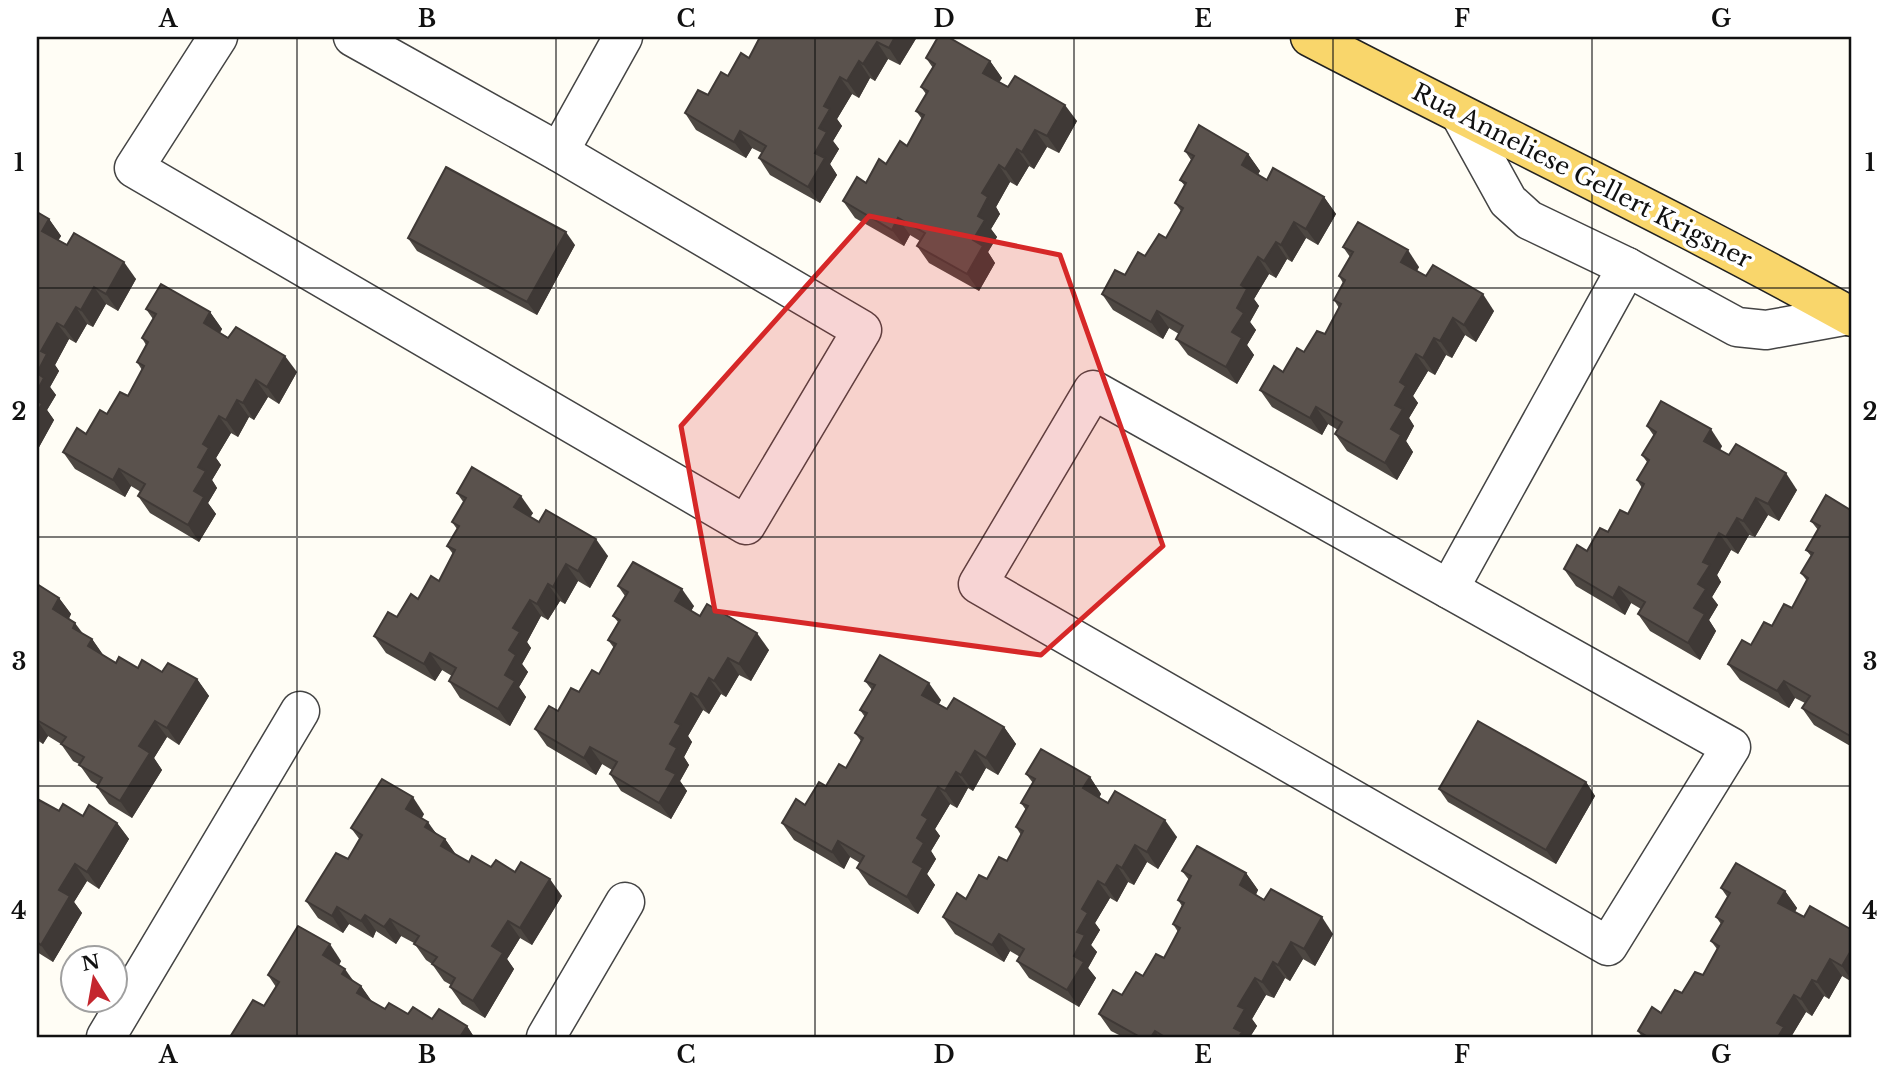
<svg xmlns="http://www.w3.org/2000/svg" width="1889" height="1074" font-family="'Libre Baskerville',serif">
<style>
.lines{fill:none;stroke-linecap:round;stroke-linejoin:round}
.minor-casing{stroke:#444;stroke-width:41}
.major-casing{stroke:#222;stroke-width:41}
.minor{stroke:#fff;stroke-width:38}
.major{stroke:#f9d66b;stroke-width:38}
.wall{fill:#4d4742}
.shaded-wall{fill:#3f3936}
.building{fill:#5a524d;stroke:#3f3936;stroke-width:2}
.marked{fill:#d62828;fill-opacity:0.2;stroke:#d62828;stroke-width:5;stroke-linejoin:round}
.grid{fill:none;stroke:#111;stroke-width:2;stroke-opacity:0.55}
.labels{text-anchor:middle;stroke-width:7;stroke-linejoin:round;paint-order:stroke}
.street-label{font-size:24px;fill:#111;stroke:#fff}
.neatline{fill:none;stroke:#111;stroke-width:2.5}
.grid-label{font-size:23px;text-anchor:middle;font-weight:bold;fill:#111}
</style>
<rect width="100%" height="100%" fill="#fffdf5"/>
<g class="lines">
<defs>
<g id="minor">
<path d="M218 37 134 168 746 525 862 330 559 152 353 37"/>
<path d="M1461 116 1508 201 1529 220 1627 267 1737 327 1766 330 1849 315"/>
<path d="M559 152 623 37"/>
<path d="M1093 390 1731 747 1608 946 978 584Z"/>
<path d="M1449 589 1627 267"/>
<path d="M106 1037 300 711"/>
<path d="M546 1037 625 902"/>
</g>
<path id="major" d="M1310 37C1490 131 1674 218 1852 317"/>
</defs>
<use href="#minor" class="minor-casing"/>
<use href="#major" class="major-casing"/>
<use href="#minor" class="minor"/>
<use href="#major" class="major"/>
</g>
<g class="wall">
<path d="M917 37 900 65 888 59 875 81 870 78 859 98 852 94 837 119 842 126 833 141 839 149 830 164 837 175 820 203 770 175 759 158 762 153 752 148 746 158 696 130 685 113 708 95 749 58Z"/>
<path d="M926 58 990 61 1002 78 999 82 1077 121 1059 153 1047 147 1034 169 1029 166 1017 186 1010 182 996 207 1000 214 991 229 997 237 988 252 995 263 979 291 929 263 917 246 920 241 910 235 904 246 855 218 843 201 866 183 907 146 922 119 916 111 926 94 921 87 933 68Z"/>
<path d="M1185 151 1248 154 1260 171 1258 174 1267 180 1324 197 1336 214 1318 245 1306 238 1292 262 1287 259 1276 278 1269 274 1254 299 1259 306 1250 322 1256 330 1247 345 1254 355 1237 384 1188 355 1176 339 1179 334 1169 328 1163 339 1113 310 1102 294 1125 275 1166 238 1181 211 1175 203 1185 186 1180 180 1191 160Z"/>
<path d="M37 212 49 219 61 236 58 240 136 279 118 311 106 304 93 327 87 324 76 343 69 339 55 365 59 371 50 387 56 395 47 410 54 420 38 449 37 448Z"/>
<path d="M408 238 575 245 537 315 417 251Z"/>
<path d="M1343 247 1419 267 1417 271 1494 311 1476 342 1465 335 1452 358 1446 355 1435 375 1428 371 1413 396 1418 403 1409 418 1414 426 1406 441 1413 452 1397 480 1347 451 1335 434 1338 430 1328 424 1322 435 1272 407 1260 390 1283 372 1325 334 1339 308 1334 300 1343 283 1339 276 1350 257Z"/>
<path d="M146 309 210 312 222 329 220 333 297 372 279 404 268 397 254 420 249 417 238 437 231 433 216 458 221 465 212 480 217 488 208 503 216 514 199 542 150 513 138 496 141 492 131 486 125 497 75 469 63 452 86 434 128 396 142 370 137 362 146 345 142 338 153 319Z"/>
<path d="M1647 426 1722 446 1720 450 1797 490 1779 521 1768 515 1755 537 1749 535 1738 554 1731 550 1717 575 1721 582 1712 597 1718 605 1709 620 1716 631 1700 660 1650 631 1638 614 1641 609 1631 603 1625 615 1576 586 1564 569 1587 551 1628 514 1642 488 1637 480 1647 462 1642 455 1654 436Z"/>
<path d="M457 493 533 513 530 517 608 556 590 588 578 581 565 604 560 601 548 620 541 616 527 642 531 648 522 664 528 672 519 687 526 697 510 726 460 698 449 681 452 676 442 670 435 681 386 653 374 636 439 581 453 554 447 546 457 529 452 522 464 503Z"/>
<path d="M1852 511V747L1814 725 1802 708 1805 703 1795 698 1789 708 1740 680 1728 664 1751 645 1792 608 1807 581 1801 573 1811 556 1806 550 1818 530 1811 521Z"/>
<path d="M37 584 59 598 71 614 69 619 83 634 92 639 103 655 116 663 197 679 209 696 179 745 167 737 154 758 162 770 132 818 109 804 97 787 98 785 91 781 79 764 73 761 61 744 48 736 43 744 37 740Z"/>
<path d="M618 586 694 606 691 611 700 616 769 650 751 681 739 675 726 697 721 694 709 714 703 710 688 736 692 742 684 757 689 765 680 781 687 791 671 819 621 791 610 774 612 770 602 764 596 775 547 746 535 729 558 711 599 674 614 648 608 640 618 622 613 616 625 596Z"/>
<path d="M865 681 941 700 939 704 947 709 1004 727 1016 744 998 775 986 768 973 791 968 788 957 808 950 804 935 829 940 836 931 851 936 859 927 874 935 885 918 914 869 885 857 868 860 863 850 857 844 869 794 840 782 823 805 805 846 768 861 741 855 733 865 717 860 710 872 690Z"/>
<path d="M1026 774 1090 777 1101 794 1099 798 1177 837 1158 869 1147 862 1134 885 1128 882 1117 902 1110 898 1095 923 1100 930 1091 945 1097 952 1088 968 1096 978 1079 1007 1029 978 1017 961 1020 957 1010 951 1004 962 955 934 943 917 966 899 1007 861 1021 835 1016 827 1026 810 1021 803 1033 783Z"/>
<path d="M1586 782 1595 796 1556 864 1448 802 1439 789Z"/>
<path d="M37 805 59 811 117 823 129 839 99 889 87 881 74 902 82 913 53 962 37 952Z"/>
<path d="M424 814 422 818 437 834 445 839 456 855 469 862 515 872 562 896 532 945 520 938 507 959 514 969 485 1018 462 1004 450 987 451 985 444 981 432 964 426 960 414 943 401 936 396 944 376 931 373 938 349 924 343 933 318 918 306 901 348 859 360 840 351 828Z"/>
<path d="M1182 871 1246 873 1258 890 1256 895 1333 934 1315 966 1303 959 1290 981 1285 978 1274 998 1266 995 1252 1019 1257 1026 1250 1037H1123L1111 1031 1099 1014 1164 958 1178 932 1173 924 1182 906 1178 900 1189 880Z"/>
<path d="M1721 888 1785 891 1797 908 1795 912 1804 917 1852 930V982L1842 976 1829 999 1824 996 1812 1016 1806 1012 1791 1037H1642L1638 1031 1661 1013 1703 975 1717 949 1711 941 1721 924 1716 917 1728 898Z"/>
<path d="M341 961 339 965 354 982 361 986 372 1002 385 1009 467 1026 474 1037H230L264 1006 276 987 268 975Z"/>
</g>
<g class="shaded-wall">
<path d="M895 37H917L900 65 889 48Z"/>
<path d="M877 42 888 59 875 81 863 64Z"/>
<path d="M859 61 870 78 859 98 847 81Z"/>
<path d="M990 61 1002 78 995 89 983 73Z"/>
<path d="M840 77 852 94 837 119 842 126 833 141 839 149 830 164 837 175 820 203 808 187 824 106Z"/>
<path d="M1065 105 1077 121 1059 153 1047 136Z"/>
<path d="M1035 130 1047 147 1034 169 1022 152Z"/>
<path d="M740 131 752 148 746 158 734 142Z"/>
<path d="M1017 149 1029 166 1017 186 1005 169Z"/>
<path d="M1248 154 1260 171 1254 182 1242 165Z"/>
<path d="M999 165 1010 182 996 207 1000 214 991 229 997 237 988 252 995 263 979 291 967 274 982 193Z"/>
<path d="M1324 197 1336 214 1318 245 1306 229Z"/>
<path d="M898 218 910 235 904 246 892 230Z"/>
<path d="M49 219 61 236 54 248 42 231Z"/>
<path d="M1294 222 1306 238 1292 262 1281 245Z"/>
<path d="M566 232 575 245 537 315 527 302Z"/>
<path d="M1276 242 1287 259 1276 278 1264 261Z"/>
<path d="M1408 250 1419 267 1412 278 1401 262Z"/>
<path d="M1258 257 1269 274 1254 299 1259 306 1250 322 1256 330 1247 345 1254 355 1237 384 1226 367 1241 285Z"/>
<path d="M124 262 136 279 118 311 106 294Z"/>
<path d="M94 287 106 304 93 327 81 310Z"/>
<path d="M1483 294 1494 311 1476 342 1464 325Z"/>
<path d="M76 307 87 324 76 343 64 327Z"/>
<path d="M1157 311 1169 328 1163 339 1151 322Z"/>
<path d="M210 312 222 329 215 340 204 323Z"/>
<path d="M1453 318 1465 335 1452 358 1440 341Z"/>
<path d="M57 323 69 339 55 365 59 371 50 387 56 395 47 410 54 420 38 449 37 447V374L41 351Z"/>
<path d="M1434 338 1446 355 1435 375 1423 358Z"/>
<path d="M1416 354 1428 371 1413 396 1418 403 1409 418 1414 426 1406 441 1413 452 1397 480 1385 463 1400 382Z"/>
<path d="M285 356 297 372 279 404 267 387Z"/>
<path d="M256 380 268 397 254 420 243 403Z"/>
<path d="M237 400 249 417 238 437 226 420Z"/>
<path d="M1316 407 1328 424 1322 435 1310 418Z"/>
<path d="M219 416 231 433 216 458 221 465 212 480 217 488 208 503 216 514 199 542 188 525 203 444Z"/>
<path d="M1711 429 1722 446 1715 458 1704 441Z"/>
<path d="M119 469 131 486 125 497 113 480Z"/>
<path d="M1786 473 1797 490 1779 521 1768 504Z"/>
<path d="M521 496 533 513 526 524 514 507Z"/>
<path d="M1756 498 1768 515 1755 537 1743 521Z"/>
<path d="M1737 518 1749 535 1738 554 1726 537Z"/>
<path d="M1719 533 1731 550 1717 575 1721 582 1712 597 1718 605 1709 620 1716 631 1700 660 1688 643 1703 562Z"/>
<path d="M596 539 608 556 590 588 578 571Z"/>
<path d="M566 564 578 581 565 604 553 587Z"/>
<path d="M548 584 560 601 548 620 537 604Z"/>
<path d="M1619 587 1631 603 1625 615 1613 598Z"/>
<path d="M682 589 694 606 687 618 675 601Z"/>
<path d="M59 598 71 614 64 626 53 609Z"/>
<path d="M530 600 541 616 527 642 531 648 522 664 528 672 519 687 526 697 510 726 498 709 513 628Z"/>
<path d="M75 623 87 639 73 628Z"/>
<path d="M757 633 769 650 751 681 739 664Z"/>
<path d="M92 639 104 656 88 646Z"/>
<path d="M430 653 442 670 435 681 424 664Z"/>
<path d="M728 658 739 675 726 697 714 681Z"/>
<path d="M709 678 721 694 709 714 698 697Z"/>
<path d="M197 679 209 696 179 745 167 728Z"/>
<path d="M1784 681 1795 698 1789 708 1777 691Z"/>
<path d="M929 683 941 700 934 712 922 695Z"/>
<path d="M691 693 703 710 688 736 692 742 684 757 689 765 680 781 687 791 671 819 659 803 675 722Z"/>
<path d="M37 720 48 736 43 744 37 735Z"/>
<path d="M155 721 167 737 154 758 162 770 132 818 120 801 139 746Z"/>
<path d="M1004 727 1016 744 998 775 986 758Z"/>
<path d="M590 747 602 764 596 775 584 758Z"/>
<path d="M975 751 986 768 973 791 961 775Z"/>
<path d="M956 772 968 788 957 808 945 791Z"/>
<path d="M1090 777 1101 794 1095 805 1083 788Z"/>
<path d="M1586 782 1595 796 1556 864 1546 850Z"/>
<path d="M938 787 950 804 935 829 940 836 931 851 936 859 927 874 935 885 918 914 907 897 922 815Z"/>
<path d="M413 797 424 814 417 825 406 809Z"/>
<path d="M1165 820 1177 837 1158 869 1147 852Z"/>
<path d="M428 822 440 839 425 827Z"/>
<path d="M117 823 129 839 99 889 87 872Z"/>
<path d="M445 839 457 856 441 846Z"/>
<path d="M838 841 850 857 844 869 832 852Z"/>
<path d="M1135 845 1147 862 1134 885 1122 868Z"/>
<path d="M75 864 87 881 74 902 82 913 53 962 41 945 59 890Z"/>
<path d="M1117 865 1128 882 1117 902 1105 885Z"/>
<path d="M1246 873 1258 890 1251 902 1240 885Z"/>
<path d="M550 879 562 896 532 945 520 928Z"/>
<path d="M1098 881 1110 898 1095 923 1100 930 1091 945 1097 952 1088 968 1096 978 1079 1007 1067 990 1082 909Z"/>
<path d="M1785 891 1797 908 1790 920 1778 903Z"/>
<path d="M337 907 349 924 343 933 332 916Z"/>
<path d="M365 915 376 931 373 938 361 921Z"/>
<path d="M1322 917 1333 934 1315 966 1304 949Z"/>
<path d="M390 919 401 936 396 944 384 927Z"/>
<path d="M508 921 520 938 507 959 514 969 485 1018 473 1001 492 946Z"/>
<path d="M999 934 1010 951 1004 962 992 945Z"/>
<path d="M1291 942 1303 959 1290 981 1278 965Z"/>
<path d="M330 944 341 961 335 972 323 955Z"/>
<path d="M1852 949V981L1842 966Z"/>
<path d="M1830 959 1842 976 1829 999 1817 982Z"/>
<path d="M1273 962 1285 978 1274 998 1262 982Z"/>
<path d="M345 969 357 986 342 974Z"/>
<path d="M1255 978 1266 995 1252 1019 1257 1026 1250 1037H1239L1234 1028 1238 1006Z"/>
<path d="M1812 980 1824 996 1812 1016 1801 999Z"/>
<path d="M361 986 373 1003 357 993Z"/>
<path d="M1794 995 1806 1012 1791 1037H1778L1777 1023Z"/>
<path d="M467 1026 474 1037H460Z"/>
<path d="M1155 1031 1159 1037H1151Z"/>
</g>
<g class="building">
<path d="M760 37H895L889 48 877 42 863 64 859 61 847 81 840 77 824 106 830 109 819 128 827 132 815 153 825 158 808 187 759 158 766 146 740 131 734 142 685 113 698 90 708 95 721 72 728 76 741 53 749 58Z"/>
<path d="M938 37H948L990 61 983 73 1008 87 1015 76 1065 105 1047 136 1035 130 1022 152 1017 149 1005 169 999 165 982 193 988 197 978 216 985 220 973 240 983 246 967 274 917 246 925 233 898 218 892 230 843 201 857 177 866 183 879 159 886 164 900 141 907 146 924 115 916 111 928 91 921 87 935 64 926 58Z"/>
<path d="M1199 125 1248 154 1242 165 1267 180 1273 168 1324 197 1306 229 1294 222 1281 245 1276 242 1264 261 1258 257 1241 285 1247 289 1237 308 1244 313 1232 332 1242 338 1226 367 1176 339 1183 326 1157 311 1151 322 1102 294 1115 270 1125 275 1138 252 1145 256 1159 234 1166 238 1183 208 1175 203 1186 183 1180 180 1194 156 1185 151Z"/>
<path d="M446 167 566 232 527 302 408 238Z"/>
<path d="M37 212 49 219 42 231 67 245 74 233 124 262 106 294 94 287 81 310 76 307 64 327 57 323 41 351 47 354 37 373Z"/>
<path d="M1358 222 1408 250 1401 262 1426 276 1433 265 1483 294 1464 325 1453 318 1440 341 1434 338 1423 358 1416 354 1400 382 1406 386 1395 405 1403 409 1391 429 1401 435 1385 463 1335 434 1342 422 1316 407 1310 418 1260 390 1274 366 1283 372 1297 348 1304 352 1317 331 1325 334 1341 304 1334 300 1345 280 1339 276 1353 252 1343 247Z"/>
<path d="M161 284 210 312 204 323 228 338 236 327 285 356 267 387 256 380 243 403 237 400 226 420 219 416 203 444 209 448 198 467 206 471 194 491 204 497 188 525 138 496 145 484 119 469 113 480 63 452 77 428 86 434 100 410 107 414 120 392 128 396 144 366 137 362 148 342 142 338 156 314 146 309Z"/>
<path d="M37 373 44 378 37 391Z"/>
<path d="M37 400 42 404 37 413Z"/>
<path d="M1661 401 1711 429 1704 441 1729 455 1736 444 1786 473 1768 504 1756 498 1743 521 1737 518 1726 537 1719 533 1703 562 1710 565 1698 584 1706 589 1694 608 1705 614 1688 643 1638 614 1645 602 1619 587 1613 598 1564 569 1577 545 1587 551 1600 528 1608 532 1620 510 1628 514 1644 484 1637 480 1649 460 1642 455 1656 432 1647 426Z"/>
<path d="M472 467 521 496 514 507 539 522 546 510 596 539 578 571 566 564 553 587 548 584 537 604 530 600 513 628 520 632 509 650 516 655 505 675 515 681 498 709 449 681 456 668 430 653 424 664 374 636 388 612 397 617 411 594 418 599 431 576 439 581 455 550 447 546 459 526 452 522 466 498 457 493Z"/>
<path d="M1826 495 1852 511V737L1802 708 1810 696 1784 681 1777 691 1728 664 1742 640 1751 645 1764 622 1772 626 1784 604 1792 608 1808 578 1801 573 1813 553 1806 550 1820 526 1811 521Z"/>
<path d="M633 562 682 589 675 601 700 616 707 604 757 633 739 664 728 658 714 681 709 678 698 697 691 693 675 722 681 725 670 744 677 748 666 769 676 774 659 803 610 774 617 762 590 747 584 758 535 729 549 706 558 711 571 688 579 692 592 670 599 674 616 644 608 640 620 620 613 616 628 592 618 586Z"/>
<path d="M37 584 59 598 53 609 75 623 73 628 92 639 88 646 116 663 119 657 138 668 142 660 162 672 168 663 197 679 167 728 155 721 139 746 150 753 120 801 97 787 102 778 79 765 84 757 61 744 66 737 37 720Z"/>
<path d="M880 655 929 683 922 695 947 709 954 698 1004 727 986 758 975 751 961 775 956 772 945 791 938 787 922 815 928 819 917 838 924 843 913 862 923 868 907 897 857 868 864 856 838 841 832 852 782 823 796 799 805 805 819 782 826 786 839 764 846 768 863 738 855 733 867 713 860 710 875 685 865 681Z"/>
<path d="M1478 721 1586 782 1546 850 1439 789Z"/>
<path d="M1041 749 1090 777 1083 788 1108 803 1115 791 1165 820 1147 852 1135 845 1122 868 1117 865 1105 885 1098 881 1082 909 1088 913 1077 932 1085 935 1074 956 1084 962 1067 990 1017 961 1024 949 999 934 992 945 943 917 957 893 966 899 979 875 987 879 999 857 1007 861 1023 831 1016 827 1028 806 1021 803 1035 779 1026 774Z"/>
<path d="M382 779 413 797 406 809 428 822 425 827 445 839 441 846 469 862 472 856 491 867 496 860 515 872 521 862 550 879 520 928 508 921 492 946 503 953 473 1001 450 987 455 978 432 964 437 957 414 944 419 936 390 919 384 927 365 915 361 921 337 907 332 916 306 901 336 853 348 859 362 835 351 828Z"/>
<path d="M39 800 59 811 63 804 83 816 89 805 117 823 87 872 75 864 59 890 70 896 41 945 37 942V805Z"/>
<path d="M1197 846 1246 873 1240 885 1264 900 1271 889 1322 917 1304 949 1291 942 1278 965 1273 962 1262 982 1255 978 1238 1006 1245 1009 1234 1028 1242 1032 1239 1037H1165L1155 1031 1151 1037H1140L1099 1014 1113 990 1122 995 1136 972 1143 976 1156 954 1164 958 1180 928 1173 924 1184 903 1178 900 1191 876 1182 871Z"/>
<path d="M1736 863 1785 891 1778 903 1804 917 1810 906 1852 930V949L1842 966 1830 959 1817 982 1812 980 1801 999 1794 995 1777 1023 1784 1027 1778 1037H1648L1638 1031 1652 1007 1661 1013 1675 990 1682 993 1695 972 1703 975 1719 946 1711 941 1723 921 1716 917 1730 893 1721 888Z"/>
<path d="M298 926 330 944 323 955 345 969 342 974 361 986 357 993 385 1009 389 1003 408 1014 413 1007 432 1019 439 1009 467 1026 460 1037H230L253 1000 264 1006 279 982 268 975Z"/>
</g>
<path class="marked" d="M869 216 1060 255 1163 546 1041 655 715 611 681 426Z"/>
<path class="grid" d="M297 37V1037M556 37V1037M815 37V1037M1074 37V1037M1333 37V1037M1592 37V1037M37 288H1852M37 537H1852M37 786H1852"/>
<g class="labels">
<g class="street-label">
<text transform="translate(1582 176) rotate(27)" y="8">Rua Anneliese Gellert Krigsner</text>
</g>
</g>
<rect width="1889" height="1074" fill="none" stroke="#ffffff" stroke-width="77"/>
<g transform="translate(94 979) rotate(349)"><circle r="33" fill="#ffffff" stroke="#a0a0a0" stroke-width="2"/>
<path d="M0-5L12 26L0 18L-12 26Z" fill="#c4262e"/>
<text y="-10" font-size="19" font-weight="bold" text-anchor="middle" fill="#111111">N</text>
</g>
<rect x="38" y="38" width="1812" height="998" class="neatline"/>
<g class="grid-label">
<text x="168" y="27">A</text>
<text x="427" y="27">B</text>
<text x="686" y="27">C</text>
<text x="944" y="27">D</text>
<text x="1203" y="27">E</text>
<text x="1462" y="27">F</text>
<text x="1721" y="27">G</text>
<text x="19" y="171">1</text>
<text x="1870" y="171">1</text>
<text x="19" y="420">2</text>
<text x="1870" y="420">2</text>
<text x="19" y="670">3</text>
<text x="1870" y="670">3</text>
<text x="19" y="919">4</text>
<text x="1870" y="919">4</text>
<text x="168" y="1063">A</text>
<text x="427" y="1063">B</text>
<text x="686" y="1063">C</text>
<text x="944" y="1063">D</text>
<text x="1203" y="1063">E</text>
<text x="1462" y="1063">F</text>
<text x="1721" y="1063">G</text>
</g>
</svg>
